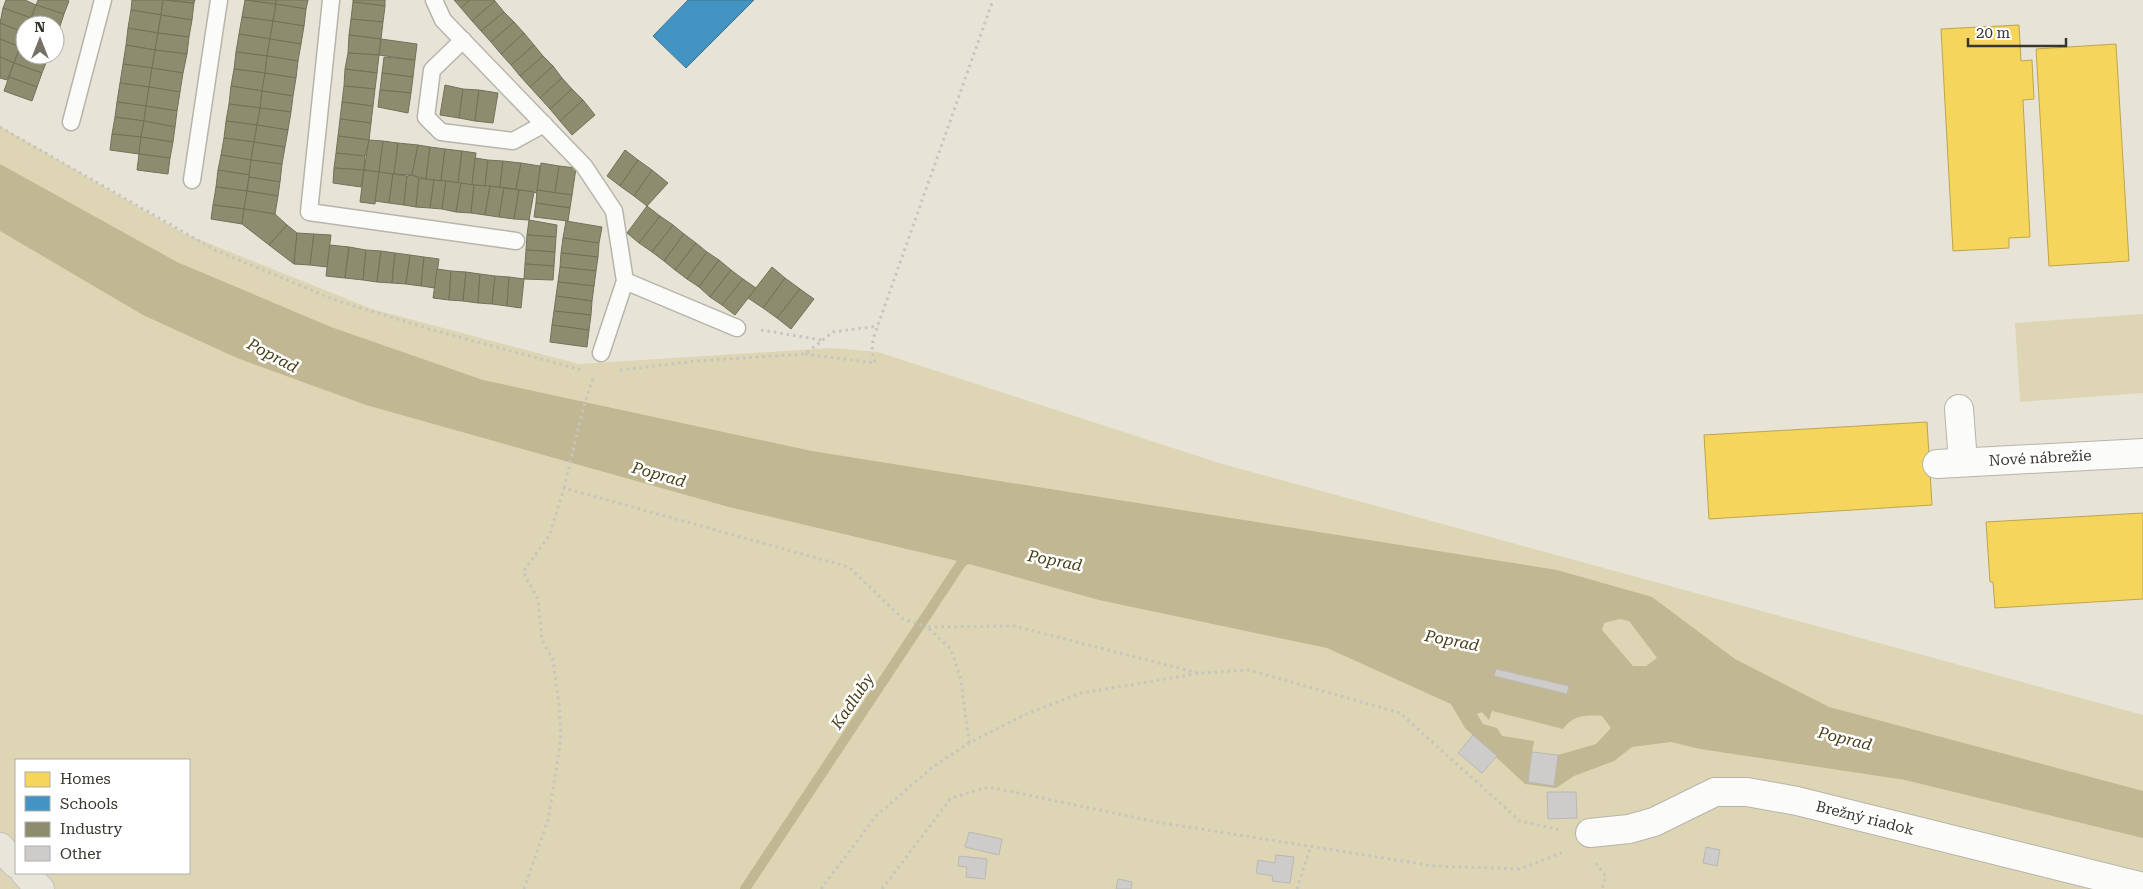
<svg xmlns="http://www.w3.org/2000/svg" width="2143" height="889" font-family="'Roboto Serif',serif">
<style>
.green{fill:#ddd5b4;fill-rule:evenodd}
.water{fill:#c1b792;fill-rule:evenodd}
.homes{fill:#f6d55c;stroke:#bda54e}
.schools{fill:#4393c3;stroke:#3f7796}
.industry{fill:#8c8c6e;stroke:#72725a}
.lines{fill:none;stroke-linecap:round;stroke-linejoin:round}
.stream{stroke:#c1b792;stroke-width:10}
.building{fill:#ceccca;stroke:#b9b8b5}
.lane-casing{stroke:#b7b4aa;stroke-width:19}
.street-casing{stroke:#b7b4aa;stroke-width:30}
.primary-casing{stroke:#c3c2bb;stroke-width:30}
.path{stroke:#c6c5c0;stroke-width:3;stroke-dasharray:2.5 4;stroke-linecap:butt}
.lane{stroke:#fbfbf9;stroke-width:16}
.street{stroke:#fbfbf9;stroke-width:28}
.primary{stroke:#e8e5da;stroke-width:28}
.labels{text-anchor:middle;stroke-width:5;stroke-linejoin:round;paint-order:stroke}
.street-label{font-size:15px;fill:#37352c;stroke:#fff}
.water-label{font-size:16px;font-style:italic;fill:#483e17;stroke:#fff}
</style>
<rect width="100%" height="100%" fill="#e7e4d7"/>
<g class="green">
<path d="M0 126 183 233 372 309 579 364 831 348 878 352 1219 463 2143 715V889H0ZM16 760H189V873H16Z"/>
<path d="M2143 314V393L2020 402 2015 323Z"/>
</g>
<path class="water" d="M0 164 177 262 331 327 483 380 812 451 1557 570 1652 597 1735 659 1829 707 2143 791V838L1905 780 1700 749 1671 742 1632 747 1614 761 1574 776 1556 788 1525 784 1465 728 1451 704 1327 648 1099 600 962 562 729 507 366 405 237 358 143 315 0 231ZM1620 619 1629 621 1657 658 1646 666H1633L1602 630 1604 623ZM1496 669 1569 686 1568 693 1494 676ZM1492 711 1563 729C1573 715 1586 715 1602 716L1611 728 1596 744 1558 755 1532 752 1534 741 1502 736 1497 728 1483 724 1477 714 1482 712 1489 720Z"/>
<g class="homes">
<path d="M2019 25 2021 61 2032 60 2034 99 2023 100 2030 237 2009 238V248L1953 251 1941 29Z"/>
<path d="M2116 44 2129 261 2049 266 2036 49Z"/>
<path d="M1927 422 1932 505 1709 519 1704 435Z"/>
<path d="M2143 513V599L1995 608 1993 582H1990L1986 522Z"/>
</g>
<path class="schools" d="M688 0H754L686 68 653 36Z"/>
<g class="industry">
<path d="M6 0H25L36 5 31 18 3 8Z"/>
<path d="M38 0H67L69 1 64 14 36 5Z"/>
<path d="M132 0H163L161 15 131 10Z"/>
<path d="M163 0 194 3 192 20 161 15Z"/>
<path d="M166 0H195L194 3Z"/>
<path d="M245 0 276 4 273 21 242 17Z"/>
<path d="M245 0H276V4Z"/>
<path d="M276 0H308L306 9 276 4Z"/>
<path d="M353 0H385V6L353 2Z"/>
<path d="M454 0H470L461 8Z"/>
<path d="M470 0H494L495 1 472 21 461 8Z"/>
<path d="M495 1 504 12 481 31 472 21Z"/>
<path d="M353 2 385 6 383 22 351 19Z"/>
<path d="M276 4 306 9 304 26 273 21Z"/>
<path d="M36 5 64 14 59 29 55 28V25H48L31 18Z"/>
<path d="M3 8 31 18 28 25H25V33L0 23Z"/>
<path d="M131 10 161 15 158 33 128 28Z"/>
<path d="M504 12 514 22 491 42 481 31Z"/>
<path d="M161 15 192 20 189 37 158 33Z"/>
<path d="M242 17 273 21 270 39 239 34Z"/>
<path d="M31 18 48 25H28Z"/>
<path d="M351 19 383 22 381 39 349 35Z"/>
<path d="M273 21 304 26 301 44 270 39Z"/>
<path d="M514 22 524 33 501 54 491 42Z"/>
<path d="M0 23 25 33 20 47 0 39Z"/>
<path d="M128 28 158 33 155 50 126 45Z"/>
<path d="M158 33 189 37 187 54 155 50Z"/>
<path d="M524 33 534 45 511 65 501 54Z"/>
<path d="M239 34 270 39 267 56 236 52Z"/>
<path d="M349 35 381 39 379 55 348 53Z"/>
<path d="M0 39 20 47 14 63 0 57Z"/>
<path d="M270 39 301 44 298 61 267 56Z"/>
<path d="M381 39 417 44 415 60 379 55Z"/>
<path d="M126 45 155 50 152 68 123 64Z"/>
<path d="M534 45 543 56 520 76 511 65Z"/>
<path d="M20 47 25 49V55H41L48 58 42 73 14 63Z"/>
<path d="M155 50 187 54 183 73 152 68Z"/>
<path d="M236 52 267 56 265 73 234 69Z"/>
<path d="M348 53 379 55 377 73 345 69Z"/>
<path d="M267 56 298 61 296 78 265 73Z"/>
<path d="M543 56 553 66 530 87 520 76Z"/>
<path d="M0 57 14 63 7 80 0 78Z"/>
<path d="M384 57 415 60 413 77 382 73Z"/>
<path d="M14 63 42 73 37 87 9 77Z"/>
<path d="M123 64 152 68 149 87 120 83Z"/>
<path d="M553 66 562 78 540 98 530 87Z"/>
<path d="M152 68 183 73 180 92 149 87Z"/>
<path d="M234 69 265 73 262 91 231 86Z"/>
<path d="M345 69 377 73 375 89 344 86Z"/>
<path d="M265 73 296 78 293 96 262 91Z"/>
<path d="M382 73 413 77 411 93 380 90Z"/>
<path d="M9 77 37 87 32 101 4 91Z"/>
<path d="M562 78 572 89 550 109 540 98Z"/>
<path d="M120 83 149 87 146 106 117 102Z"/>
<path d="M445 85 463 89 459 118 440 115Z"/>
<path d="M231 86 262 91 260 108 229 104Z"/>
<path d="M344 86 375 89 373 106 342 102Z"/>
<path d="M149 87 180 92 177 111 146 106Z"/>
<path d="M463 89 479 90 475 121 459 118Z"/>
<path d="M572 89 583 100 560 121 550 109Z"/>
<path d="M380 90 411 93 408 113 378 107Z"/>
<path d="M479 90 498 93 493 123 475 121Z"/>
<path d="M262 91 293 96 291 112 260 108Z"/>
<path d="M583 100 595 115 572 135 560 121Z"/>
<path d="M117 102 146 106 144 121 115 117Z"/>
<path d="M342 102 373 106 371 123 340 119Z"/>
<path d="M229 104 260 108 257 125 226 121Z"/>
<path d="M146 106 177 111 175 127 144 121Z"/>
<path d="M260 108 291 112 288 130 257 125Z"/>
<path d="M115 117 144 121 141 137 112 134Z"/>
<path d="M340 119 371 123 369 140 338 136Z"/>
<path d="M144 121 175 127 173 142 141 137Z"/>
<path d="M226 121 257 125 254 142 224 138Z"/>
<path d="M257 125 288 130 285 147 254 142Z"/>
<path d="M112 134 141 137 139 154 110 150Z"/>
<path d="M338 136 369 140 365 156 336 153Z"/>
<path d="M141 137 173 142 170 158 139 154Z"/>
<path d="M224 138 254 142 251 160 221 155Z"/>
<path d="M369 140 383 141 379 172 364 170Z"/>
<path d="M383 141 398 143 394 174 379 172Z"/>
<path d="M254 142 285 147 282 164 251 160Z"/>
<path d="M398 143 418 145 412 175 394 174Z"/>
<path d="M418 145 430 147 426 179 412 175Z"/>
<path d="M430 147 445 149 441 181 426 179Z"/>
<path d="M445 149 462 151 458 183 441 181Z"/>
<path d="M625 150 638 160 620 186 607 176Z"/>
<path d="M462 151 476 153 472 185 458 183Z"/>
<path d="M336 153 365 156 364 170 334 168Z"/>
<path d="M139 154 170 158 168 174 137 170Z"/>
<path d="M221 155 251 160 249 175 218 170Z"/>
<path d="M475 158 488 160 485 186 472 185Z"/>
<path d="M251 160 282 164 280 182 249 177Z"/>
<path d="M488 160 503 161 500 187 485 186Z"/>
<path d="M638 160 652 170 634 196 620 186Z"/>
<path d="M503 161 521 163 516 189 500 187Z"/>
<path d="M521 163 540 166 537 193 516 189Z"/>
<path d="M541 163 559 166 555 193 537 190Z"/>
<path d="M559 166 576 168 572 195 555 193Z"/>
<path d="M334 168 364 170 361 187 333 183Z"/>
<path d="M218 170 249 175 247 191 216 187Z"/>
<path d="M364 170 379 172 375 204 360 202Z"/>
<path d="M652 170 668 183 647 206 634 196Z"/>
<path d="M379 172 393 174 389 203 375 201Z"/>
<path d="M393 174 407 176 404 205 389 203Z"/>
<path d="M412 175 419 178 416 207 404 205 407 176Z"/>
<path d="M249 177 280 182 278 196 247 191Z"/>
<path d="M419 178 434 180 430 208 416 207Z"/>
<path d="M434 180 446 181 442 209 430 208Z"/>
<path d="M446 181 461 183 456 212 442 209Z"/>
<path d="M461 183 474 185 471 213 456 212Z"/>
<path d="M474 185 490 186 485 215 471 213Z"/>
<path d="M490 186 504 188 499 217 485 215Z"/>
<path d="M216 187 247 191 244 209 213 205Z"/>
<path d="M504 188 519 190 514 219 499 217Z"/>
<path d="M519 190 534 192 529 220 514 219Z"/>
<path d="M537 190 572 195 570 208 536 203Z"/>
<path d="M247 191 278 196 275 214 244 209Z"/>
<path d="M536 203 570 208 568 221 534 217Z"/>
<path d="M213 205 244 209 242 224 211 219Z"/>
<path d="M647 206 660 216 639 243 627 233Z"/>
<path d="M244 209 275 214 287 225 269 245 242 224Z"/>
<path d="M660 216 673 225 652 252 639 243Z"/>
<path d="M529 220 557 225 556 237 527 235Z"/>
<path d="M566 221 602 227 599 243 563 238Z"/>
<path d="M287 225 297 233 294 264 269 245Z"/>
<path d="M673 225 684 234 664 261 652 252Z"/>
<path d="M297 233 314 234 310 265 294 264Z"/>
<path d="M314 234 331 235 327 267 310 265Z"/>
<path d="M684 234 696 243 675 270 664 261Z"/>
<path d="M527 235 556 237 555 252 526 250Z"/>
<path d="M563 238 599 243 598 257 561 253Z"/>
<path d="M696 243 707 252 687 279 675 270Z"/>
<path d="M330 245 349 247 345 278 326 276Z"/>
<path d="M349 247 366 250 363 280 345 278Z"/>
<path d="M366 250 381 251 377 282 363 280Z"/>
<path d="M526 250 555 252 554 266 525 264Z"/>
<path d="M381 251 395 253 392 283 377 282Z"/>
<path d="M707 252 719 260 699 287 687 279Z"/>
<path d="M395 253 410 255 406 284 392 283Z"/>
<path d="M561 253 598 257 596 271 560 267Z"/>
<path d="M410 255 424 257 421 286 406 284Z"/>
<path d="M424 257 439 259 435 288 421 286Z"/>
<path d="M719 260 731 270 710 297 699 287Z"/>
<path d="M525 264 554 266 553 280 524 279Z"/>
<path d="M560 267 596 271 594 286 558 282Z"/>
<path d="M772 267 785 278 763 308 748 298Z"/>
<path d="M437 269 451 271 449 300 433 298Z"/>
<path d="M731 270 743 279 722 305 710 297Z"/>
<path d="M451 271 466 272 463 301 449 300Z"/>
<path d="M466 272 480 274 478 303 463 301Z"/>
<path d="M480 274 495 276 492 304 478 303Z"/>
<path d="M495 276 509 277 507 306 492 304Z"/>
<path d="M509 277 524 279 521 308 507 306Z"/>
<path d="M785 278 800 289 777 318 763 308Z"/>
<path d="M743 279 756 288 735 315 722 305Z"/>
<path d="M558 282 594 286 592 301 556 296Z"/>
<path d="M800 289 814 299 791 329 777 318Z"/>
<path d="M556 296 592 301 591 315 554 311Z"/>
<path d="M554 311 591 315 589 330 552 325Z"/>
<path d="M552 325 589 330 587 347 550 342Z"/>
</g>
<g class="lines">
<path class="stream" d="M745 889 962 562 973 557"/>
</g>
<g class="building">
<path d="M1496 669 1569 686 1567 694 1494 676Z"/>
<path d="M1473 735 1497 756 1482 773 1458 753Z"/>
<path d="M1532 752 1558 755 1554 786 1528 782Z"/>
<path d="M1547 792H1576L1577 818 1548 819Z"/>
<path d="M969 832 1002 839 999 855 965 847Z"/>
<path d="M1706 847 1720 850 1717 866 1703 863Z"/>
<path d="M1276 855 1294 857 1290 883 1272 881 1273 876 1256 873 1258 860 1275 863Z"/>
<path d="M959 856 987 859 985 879 966 877 967 867 958 866Z"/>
<path d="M1118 879 1132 882 1131 889H1116Z"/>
</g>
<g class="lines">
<defs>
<g id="lane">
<path d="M331 0 309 212 516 241"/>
<path d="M434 0 443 20 584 166 614 211 625 281 601 353"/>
<path d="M463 40 432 70 426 117 441 132 513 141 544 124"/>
<path d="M71 122 103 0"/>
<path d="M192 180 219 0"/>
<path d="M625 281 737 328"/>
</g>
<g id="street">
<path d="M1959 409 1963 462"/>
<path d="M1937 464 2143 453"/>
<path d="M1590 833 1629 829 1654 822 1715 792H1747L1797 801 2143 887"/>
</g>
<g id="primary">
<path d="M0 847 16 864"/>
<path d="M25 873 40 889"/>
</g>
</defs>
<use href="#lane" class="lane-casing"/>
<use href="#street" class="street-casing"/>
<use href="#primary" class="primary-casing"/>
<g class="path">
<path d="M0 127 215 250 273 274 338 301 433 330 582 370"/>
<path d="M761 330 822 340"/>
<path d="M805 354 875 363 872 352 873 339 993 0"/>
<path d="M620 370 697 361 805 354 833 332 878 326"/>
<path d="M564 488 583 409 594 375"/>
<path d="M969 743 961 680 951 649 927 627 1014 626 1198 673"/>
<path d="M1596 863 1606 877 1602 889"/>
<path d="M524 889 548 820 561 739 559 704 553 660 542 640 538 599 523 572 549 536 564 488 849 567 903 619 927 627"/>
<path d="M821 889 876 816 934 766 969 743 1026 714 1081 693 1201 673 1249 670 1400 713 1520 821 1560 830"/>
<path d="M882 889 951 798 989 787 1157 822 1434 866 1520 869 1566 851"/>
<path d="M1297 889 1311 845"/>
</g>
<use href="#lane" class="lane"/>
<use href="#street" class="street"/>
<use href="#primary" class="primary"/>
</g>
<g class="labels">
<g class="street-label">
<text transform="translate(2040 458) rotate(-3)" y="5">Nové nábrežie</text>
<text transform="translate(1865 818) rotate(14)" y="5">Brežný riadok</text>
</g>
<g class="water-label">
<text transform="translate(273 355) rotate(28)" y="6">Poprad</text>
<text transform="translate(659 474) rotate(16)" y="6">Poprad</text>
<text transform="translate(1055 560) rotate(11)" y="6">Poprad</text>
<text transform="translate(1452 640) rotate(11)" y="6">Poprad</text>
<text transform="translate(852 701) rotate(-56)" y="6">Kadluby</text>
<text transform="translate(1845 738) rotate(14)" y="6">Poprad</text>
</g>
</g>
<rect x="15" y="759" width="175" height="115" fill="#ffffff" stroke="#afaeab"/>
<rect x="25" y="772" width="25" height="15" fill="#f6d55c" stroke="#afaeab"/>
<text x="60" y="784" font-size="15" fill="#37352c">Homes</text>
<rect x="25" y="796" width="25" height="15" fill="#4393c3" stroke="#afaeab"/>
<text x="60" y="809" font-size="15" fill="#37352c">Schools</text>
<rect x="25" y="822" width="25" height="15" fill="#8c8c6e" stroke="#afaeab"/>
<text x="60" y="834" font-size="15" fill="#37352c">Industry</text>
<rect x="25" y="846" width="25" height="15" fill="#ceccca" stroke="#afaeab"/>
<text x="60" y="859" font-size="15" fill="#37352c">Other</text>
<g transform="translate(40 40)"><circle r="24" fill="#ffffff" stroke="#afaeab"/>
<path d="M0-4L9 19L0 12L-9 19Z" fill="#757268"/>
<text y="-8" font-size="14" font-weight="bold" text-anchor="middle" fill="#37352c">N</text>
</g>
<path d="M1968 38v8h98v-8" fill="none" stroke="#37352c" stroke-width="2.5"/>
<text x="1976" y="38" font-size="15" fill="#37352c" stroke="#ffffff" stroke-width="4" paint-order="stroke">20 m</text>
</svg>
